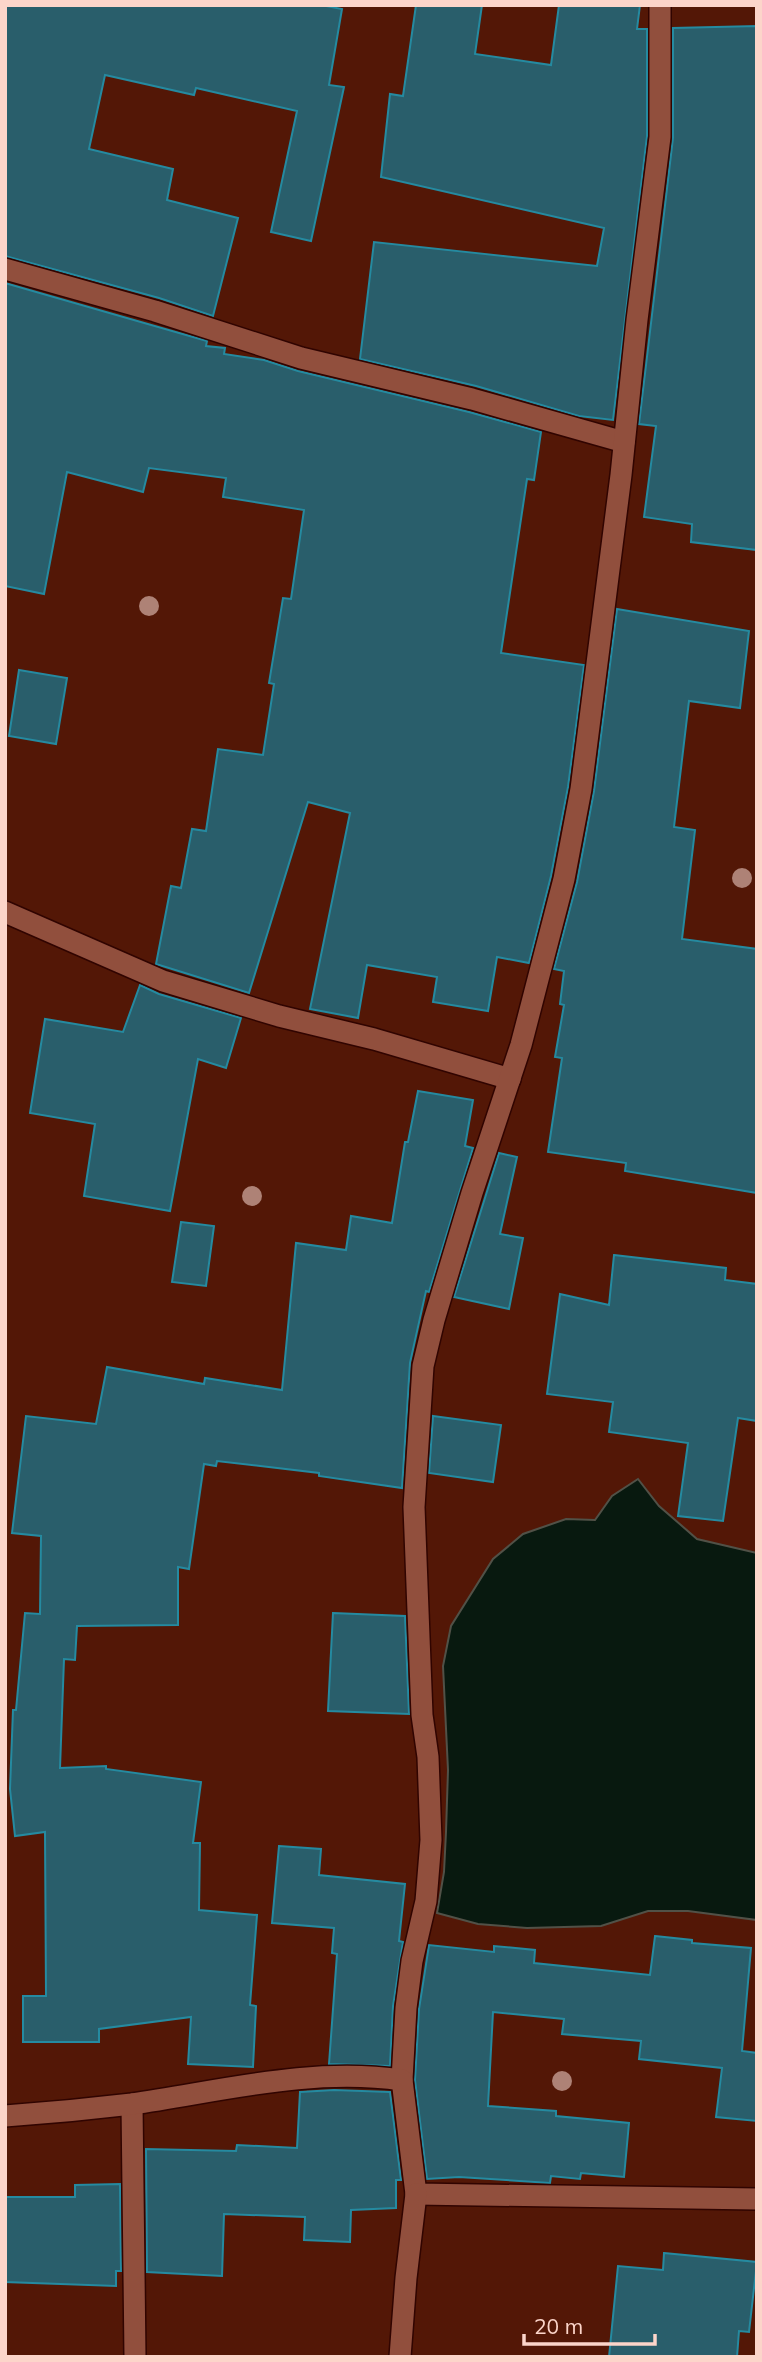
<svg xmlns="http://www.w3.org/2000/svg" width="762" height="2362" font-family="Mulish,sans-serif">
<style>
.water{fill:#08190f;stroke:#515147;stroke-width:2}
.building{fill:#295e6b;stroke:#258aa0;stroke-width:2}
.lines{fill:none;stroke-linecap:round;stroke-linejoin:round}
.minor-casing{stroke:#300400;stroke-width:24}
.minor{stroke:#914f3d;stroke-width:21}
.tree{fill:#ae8276}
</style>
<rect width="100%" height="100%" fill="#531706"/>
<path class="water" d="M638 1479 659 1506 697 1539 757 1553V1920L688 1911H648L601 1926 527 1928 478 1924 437 1913 444 1872 446 1832 448 1770 443 1666 451 1626 493 1559 523 1534 566 1519 595 1520 612 1496Z"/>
<g class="building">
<path d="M5 5H321L342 9 329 85 344 87 311 241 271 232 297 111 196 88 194 95 105 75 89 149 173 169 167 200 238 218 213 316 159 298 5 256Z"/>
<path d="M416 5H482L475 54 551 65 559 5H640L637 29H647V136L613 420 579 416 476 386 360 359 374 242 597 266 604 228 381 177 390 94 403 96Z"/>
<path d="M757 26V550L691 542 692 524 644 517 656 426 639 424 673 138V28Z"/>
<path d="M5 283 207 341 206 346 225 348 224 354 264 360 298 371 469 412 541 432 534 480 527 479 501 653 584 665 568 787 551 876 529 963 497 957 488 1011 433 1002 437 977 367 965 358 1018 310 1009 350 813 308 802 249 993 156 964 171 886 181 888 192 829 206 831 218 749 263 755 274 684 269 683 283 598 291 599 304 510 223 497 226 478 149 468 143 492 67 472 44 594 5 586Z"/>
<path d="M617 609 749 631 740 708 689 701 674 827 695 830 682 939 757 949V1193L625 1171 626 1163 548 1152 562 1058 555 1057 564 1005 560 1004 564 971 554 969 577 882 594 791Z"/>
<path d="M19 670 67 678 56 744 9 736Z"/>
<path d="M140 985 159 994 241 1018 226 1068 198 1059 170 1211 84 1196 95 1124 30 1113 45 1019 123 1032Z"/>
<path d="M418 1091 473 1100 465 1146 473 1148 429 1292 426 1291 410 1363 402 1488 319 1476V1473L217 1461 216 1466 204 1464 189 1569 178 1567V1625L77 1626 75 1660 64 1659 60 1768 106 1766V1769L201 1782 193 1843H200L199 1910 257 1915 250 2005 256 2006 253 2067 188 2064 191 2017 99 2029V2042H23V1996H46L45 1832 15 1836 10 1789 13 1710H16L25 1613 40 1614 41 1536 12 1533 26 1416 96 1424 107 1367 204 1384 205 1378 282 1390 296 1243 346 1250 351 1216 392 1223 405 1142H408Z"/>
<path d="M499 1153 517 1157 500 1234 523 1238 509 1309 454 1297Z"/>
<path d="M181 1222 214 1226 206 1286 172 1282Z"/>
<path d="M614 1255 726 1268 725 1280 757 1284V1421L738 1418 723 1521 678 1516 688 1443 609 1432 613 1402 547 1394 560 1294 609 1305Z"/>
<path d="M433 1416 501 1425 493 1482 429 1473Z"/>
<path d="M333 1613 405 1616 409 1714 328 1711Z"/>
<path d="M279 1846 321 1849 319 1875 405 1884 399 1941 403 1942 393 2006 390 2066 329 2064 337 1954 332 1953 334 1928 272 1923Z"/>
<path d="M655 1936 692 1940V1943L751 1948 742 2051 757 2053V2121L716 2117 722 2068 639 2059 641 2041 562 2034 564 2019 493 2012 488 2106 556 2111V2116L629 2123 624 2177 581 2173 580 2179 551 2176 550 2183 459 2177 427 2179 415 2080 419 2009 429 1945 494 1952V1946L535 1950 534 1963 650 1975Z"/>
<path d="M334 2090 390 2092 401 2180H396V2208L351 2210 350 2242 304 2240 305 2217 224 2214 222 2276 147 2272 146 2149 236 2151 237 2145 297 2148 300 2092Z"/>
<path d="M120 2184 121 2271H116V2286L5 2282V2197H75V2185Z"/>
<path d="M664 2253 757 2262 749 2332 739 2331 737 2357H609L618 2266 663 2270Z"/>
</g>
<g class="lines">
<defs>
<g id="minor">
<path d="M5 269 155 311 301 358 472 399 624 442"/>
<path d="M5 912 163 981 279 1016 374 1039 510 1079"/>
<path d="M402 2080 406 2008 412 1961 426 1901 431 1840 428 1757 422 1715 414 1507 423 1366 434 1320 472 1193 521 1045 564 879 581 789 621 475 637 320 660 137V5"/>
<path d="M132 2104 135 2357"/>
<path d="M5 2116C48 2113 90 2109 132 2104 222 2091 311 2067 402 2080L416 2194 757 2199"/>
<path d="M400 2357 406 2278 416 2194"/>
</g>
</defs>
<use href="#minor" class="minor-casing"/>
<use href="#minor" class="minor"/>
</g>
<g class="tree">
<circle cx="149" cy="606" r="10"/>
<circle cx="742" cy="878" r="10"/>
<circle cx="252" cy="1196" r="10"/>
<circle cx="562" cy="2081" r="10"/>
</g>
<rect width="762" height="2362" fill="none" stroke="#fcd5ca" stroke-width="14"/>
<path d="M524 2334v10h131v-10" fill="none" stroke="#fcd5ca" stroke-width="3.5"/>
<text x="534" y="2334" font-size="21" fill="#fcd5ca" stroke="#531706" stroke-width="5" paint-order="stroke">20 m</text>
</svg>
